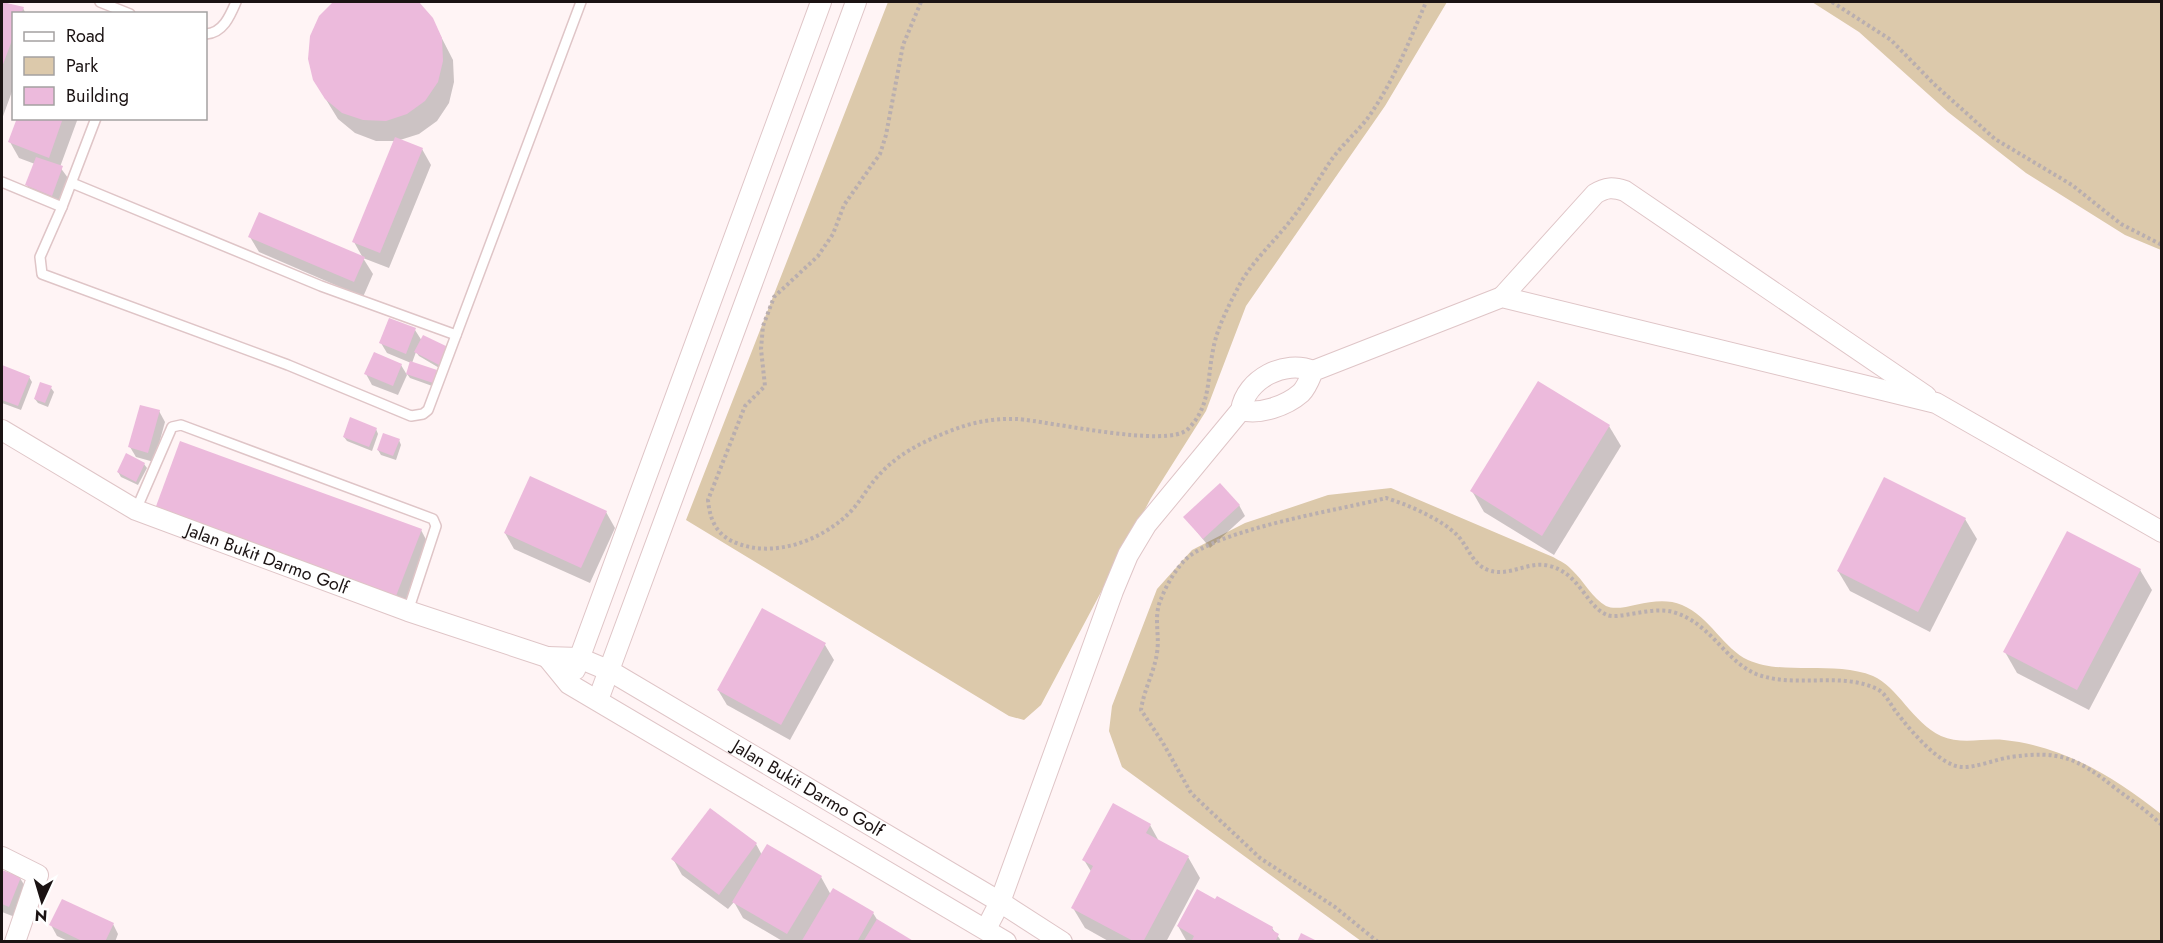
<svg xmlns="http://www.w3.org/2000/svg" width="2163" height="943" font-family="Jost,sans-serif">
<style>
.green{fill:#dcc9ab}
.shadow{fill:#0003}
.building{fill:#ecbadc}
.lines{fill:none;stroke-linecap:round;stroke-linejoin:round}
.service-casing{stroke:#dfc5c7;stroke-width:12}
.minor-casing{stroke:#dfc5c7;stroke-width:22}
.path{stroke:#b9aeaf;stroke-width:4;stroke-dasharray:3 3;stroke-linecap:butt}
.service{stroke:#fff;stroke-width:9}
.minor{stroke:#fff;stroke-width:20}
.labels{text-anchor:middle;stroke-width:6;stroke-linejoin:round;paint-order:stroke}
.street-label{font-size:18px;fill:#1b1313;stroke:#fff}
</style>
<rect width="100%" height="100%" fill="#fff4f5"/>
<g class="green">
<path d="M888 2H1447L1385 106 1246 306 1206 411 1151 498 1041 705 1024 720 1009 716 686 520Z"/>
<path d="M1812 2H2161V250L2125 235 2026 173 1948 112 1859 32Z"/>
<path d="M1391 488 1553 557C1560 561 1567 564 1572 570 1583 580 1593 599 1606 606 1623 614 1654 593 1682 605 1710 617 1724 649 1748 660 1783 676 1834 660 1873 676 1897 686 1913 723 1941 736 1961 745 1983 738 2004 740 2064 746 2114 777 2161 814V941H1361L1122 767 1109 731 1112 706 1157 589 1192 550 1245 523 1328 495Z"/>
</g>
<g class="shadow">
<path d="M2 2 23 8 26 14H14V86L2 119Z"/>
<path d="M335 2H416L432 19 453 60 454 82 449 103 437 121 419 134 400 140 422 149 431 165 389 268 363 258 373 274 363 297 259 252 250 237 363 258 354 242 395 141H376L355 133 338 119 314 80 321 17Z"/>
<path d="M18 118H78L60 167 68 178 58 205 33 196 27 185 35 164 19 158 10 142Z"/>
<path d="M415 330 422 341 447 349 441 369 419 356 416 352 412 363 436 372 439 376 435 387 410 378 407 374 411 363 387 353 381 343Z"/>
<path d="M401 365 407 375 398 395 372 385 366 374Z"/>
<path d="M2 367 29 377 32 382 21 410 2 403Z"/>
<path d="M51 388 54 392 48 407 38 403 35 399Z"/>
<path d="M159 411 165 422 154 462 136 457 130 447Z"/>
<path d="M1609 426 1621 446 1554 555 1484 512 1472 491Z"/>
<path d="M376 429 378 434 372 451 347 441 344 437Z"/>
<path d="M399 440 401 445 396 460 381 455 378 450Z"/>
<path d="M144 464 147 468 138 485 121 477 118 472Z"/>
<path d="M1239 505 1245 516 1210 548 1185 517Z"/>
<path d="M606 512 615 528 590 583 514 549 505 533Z"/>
<path d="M1965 519 1977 539 1930 632 1850 591 1838 571Z"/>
<path d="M168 529 421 530 432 551 408 616Z"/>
<path d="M2140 570 2152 590 2089 710 2017 673 2005 652Z"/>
<path d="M763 610 825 645 834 660 790 740 727 705 718 690Z"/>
<path d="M1114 805 1150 825 1160 843 1188 857 1200 878 1166 942H1110L1085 928 1073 908 1092 873 1084 860Z"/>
<path d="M710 810 756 844 762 855 821 877 831 895 873 913 878 921 912 942H784L743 918 734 902 728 909 682 875 673 859Z"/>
<path d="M2 871 20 878 26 888 15 917 2 912Z"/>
<path d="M113 924 118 934 115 942H70L57 936 51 925Z"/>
<path d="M1178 926 1272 928 1282 942H1187Z"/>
</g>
<g class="building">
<path d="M2 2 24 7 21 14H14V35L2 67Z"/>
<path d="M333 2H419L433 18 442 38 443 61 438 82 425 101 407 114 386 121 363 120 342 113 325 99 313 80 308 59 310 36 319 16Z"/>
<path d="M17 118H63L49 158 8 142Z"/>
<path d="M395 137 423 148 380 253 352 242Z"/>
<path d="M36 157 63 166 52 196 25 185Z"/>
<path d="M259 212 365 257 354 282 248 237Z"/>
<path d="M389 318 416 328 406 354 379 343Z"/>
<path d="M423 335 448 347 439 365 414 352Z"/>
<path d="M374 352 402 364 393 386 364 374Z"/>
<path d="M410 361 437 370 433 383 406 374Z"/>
<path d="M2 365 30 376 18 406 2 400Z"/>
<path d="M1538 381 1610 425 1542 536 1470 491Z"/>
<path d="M40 382 52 386 45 403 34 399Z"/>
<path d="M140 405 160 410 148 453 128 447Z"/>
<path d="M350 417 377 428 369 447 343 437Z"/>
<path d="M383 433 400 439 393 456 377 450Z"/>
<path d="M180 441 422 529 396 596 155 509Z"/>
<path d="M126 453 145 463 136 482 117 472Z"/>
<path d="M530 476 607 511 581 568 504 533Z"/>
<path d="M1884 477 1966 518 1918 612 1837 571Z"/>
<path d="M1220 483 1240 505 1203 539 1183 517Z"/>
<path d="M2067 531 2141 569 2077 690 2003 652Z"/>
<path d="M762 608 826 643 781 725 717 690Z"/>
<path d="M1113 803 1151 824 1146 833 1189 856 1143 942H1135L1071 908 1093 866 1082 860Z"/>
<path d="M710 808 757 843 719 895 671 859Z"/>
<path d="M767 844 822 876 787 934 732 902Z"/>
<path d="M2 870 21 877 9 907 2 904Z"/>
<path d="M833 888 874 912 857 942H801Z"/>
<path d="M1197 889 1215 899 1217 896 1273 927 1272 930 1279 934 1275 942H1191L1194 936 1177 926Z"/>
<path d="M62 899 114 923 105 942H84L49 925Z"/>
<path d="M877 919 915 942H863Z"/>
<path d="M1301 933 1319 942H1297Z"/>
</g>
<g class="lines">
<defs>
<g id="service">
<path d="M100 2 130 14"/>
<path d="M206 34C223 33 230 16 236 2"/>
<path d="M2 182 62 207 96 118"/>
<path d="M72 183 321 286 456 335"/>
<path d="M62 207 40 257 42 274 288 365 411 416 423 414 428 410 581 2"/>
<path d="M136 510 172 427 181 425 433 519 436 526 408 611"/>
</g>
<g id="minor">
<path d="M1502 297 1595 194C1606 187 1613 187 1625 191L1926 396"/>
<path d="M1241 410C1260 415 1286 406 1301 393 1307 387 1310 378 1313 371L1502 297 1936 403 2162 532"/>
<path id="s1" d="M2 430 136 510 408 611 547 657"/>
<path d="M575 670 821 2"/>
<path d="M598 700 856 2"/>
<path d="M2 857 38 875 15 942"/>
<path d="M986 929 1000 902 1113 591 1128 555 1146 525 1241 410C1246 379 1285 359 1313 371"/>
<path id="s2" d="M1006 942 569 684 547 657 579 658 610 671 1000 902 1062 942"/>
</g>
</defs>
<use href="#service" class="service-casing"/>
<use href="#minor" class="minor-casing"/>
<g class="path">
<path d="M921 2 903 45 886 135 880 154 844 205 833 234 818 256 774 297 763 326 761 349 765 386 745 406 708 500C710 522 718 537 739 544 775 557 819 541 846 516 859 505 867 487 879 475 897 455 920 443 945 433 969 423 991 418 1017 419 1048 421 1169 449 1188 429 1211 406 1207 379 1213 350 1217 327 1230 303 1241 282 1256 257 1277 239 1294 216 1308 198 1319 178 1332 159 1342 145 1356 133 1367 119 1393 83 1409 42 1426 2"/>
<path d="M1832 2 1891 40 1934 84 1995 139 2072 185 2121 224 2162 245"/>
<path d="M1378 942 1335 907 1260 858 1191 793 1163 743 1141 710C1144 689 1154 673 1157 653 1160 634 1153 617 1161 599 1166 586 1175 570 1185 560 1217 529 1340 510 1386 498 1407 504 1443 520 1458 536 1469 548 1472 564 1488 570 1509 578 1528 560 1550 566 1580 574 1586 606 1607 615 1618 620 1651 606 1673 612 1711 623 1724 660 1756 674 1795 689 1840 671 1877 689 1886 693 1891 706 1897 713 1910 730 1940 766 1962 767 1975 768 1997 759 2011 757 2060 750 2077 758 2115 788 2131 800 2147 811 2162 825"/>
</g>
<use href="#service" class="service"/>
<use href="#minor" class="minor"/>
</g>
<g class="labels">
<g class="street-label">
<text dy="6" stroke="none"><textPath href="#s1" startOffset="296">Jalan Bukit Darmo Golf</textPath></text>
<text dy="6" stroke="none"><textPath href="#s2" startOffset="838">Jalan Bukit Darmo Golf</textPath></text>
</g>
</g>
<rect width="2163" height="943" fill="none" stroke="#1b1313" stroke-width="6"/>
<rect x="12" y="12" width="195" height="108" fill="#ffffff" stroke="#a4a1a1" stroke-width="1.5"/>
<rect x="24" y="32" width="30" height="9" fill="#ffffff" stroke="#a4a1a1" stroke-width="1.5"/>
<text x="66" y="42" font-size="18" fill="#1b1313">Road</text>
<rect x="24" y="57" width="30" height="18" fill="#dcc9ab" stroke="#a4a1a1" stroke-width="1.5"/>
<text x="66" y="72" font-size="18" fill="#1b1313">Park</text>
<rect x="24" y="87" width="30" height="18" fill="#ecbadc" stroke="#a4a1a1" stroke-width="1.5"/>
<text x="66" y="102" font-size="18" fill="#1b1313">Building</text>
<g transform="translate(42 901) rotate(184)" stroke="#ffffff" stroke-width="4.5" paint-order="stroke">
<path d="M0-4.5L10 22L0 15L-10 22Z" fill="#1b1313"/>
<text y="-9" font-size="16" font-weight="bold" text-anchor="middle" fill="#1b1313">N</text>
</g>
</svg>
